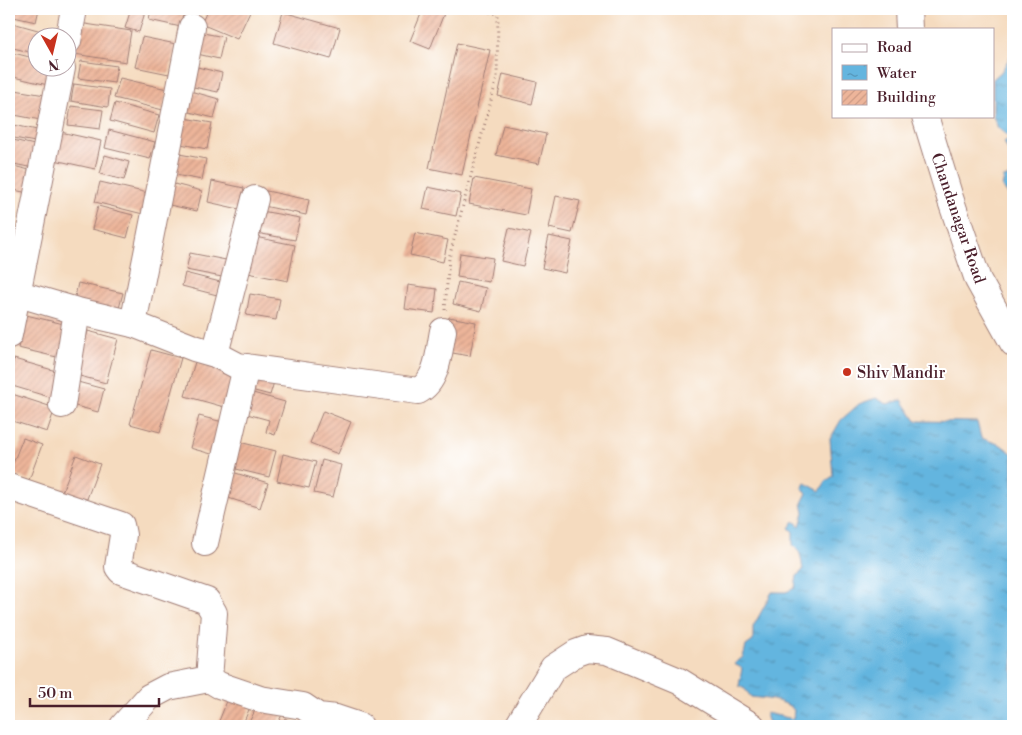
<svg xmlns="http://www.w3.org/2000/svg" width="1022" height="735" font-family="'Libre Bodoni',serif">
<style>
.water{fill:url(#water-ripples);stroke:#576a85}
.building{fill:url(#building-hatch)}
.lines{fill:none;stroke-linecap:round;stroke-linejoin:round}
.minor-casing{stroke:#a07d75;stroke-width:28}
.path{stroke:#a07d75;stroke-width:3;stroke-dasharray:1 4;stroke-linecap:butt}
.minor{stroke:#fff;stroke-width:26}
.poi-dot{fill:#c8321e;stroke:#fff;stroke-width:2}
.labels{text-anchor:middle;stroke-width:4;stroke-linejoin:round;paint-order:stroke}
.street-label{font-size:16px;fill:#4a1f2b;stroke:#fff}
.poi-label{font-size:16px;fill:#4a1f2b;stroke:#fff;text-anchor:start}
</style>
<defs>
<pattern id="water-ripples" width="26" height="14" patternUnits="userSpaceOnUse" patternTransform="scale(1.25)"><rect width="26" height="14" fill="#64b5df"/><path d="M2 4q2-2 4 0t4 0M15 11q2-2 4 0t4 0" fill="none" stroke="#5493b5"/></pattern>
<pattern id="building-hatch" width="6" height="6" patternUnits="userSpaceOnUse" patternTransform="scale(1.25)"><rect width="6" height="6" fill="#edb59a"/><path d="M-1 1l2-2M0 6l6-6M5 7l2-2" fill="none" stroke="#cd9b85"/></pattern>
</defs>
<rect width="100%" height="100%" fill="#fff"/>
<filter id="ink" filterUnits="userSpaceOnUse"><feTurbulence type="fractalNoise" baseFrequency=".02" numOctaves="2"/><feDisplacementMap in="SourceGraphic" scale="10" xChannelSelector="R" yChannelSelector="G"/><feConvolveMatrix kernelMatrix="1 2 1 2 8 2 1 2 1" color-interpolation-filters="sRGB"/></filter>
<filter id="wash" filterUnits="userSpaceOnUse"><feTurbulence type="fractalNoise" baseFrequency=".0096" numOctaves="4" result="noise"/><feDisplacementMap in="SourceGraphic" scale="20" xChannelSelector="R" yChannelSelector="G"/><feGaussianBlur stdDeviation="1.12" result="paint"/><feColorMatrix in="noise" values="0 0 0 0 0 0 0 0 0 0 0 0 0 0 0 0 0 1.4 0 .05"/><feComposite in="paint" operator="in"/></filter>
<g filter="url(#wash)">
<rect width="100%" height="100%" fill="#f5dbbf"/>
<g class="water">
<path d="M1013 52V201L1002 187 1004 178 1013 175 1012 159 1004 142 1010 138 998 128 993 116V79L1001 72Z"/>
<path d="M876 398 887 404 902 400 916 421 977 422 981 438 1001 445 1013 454V726H804L796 723C786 727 777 728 768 721L766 713 793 719 794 710C784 699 765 699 751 697L745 689 739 686 742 668 734 664 743 657 746 646 753 641V627L772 592H786L795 588 797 576 803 570C801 560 802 551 793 545V532L789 528 794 521 800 526 804 513 802 503 807 493 802 488 805 483 820 491 826 481 833 476 830 439 841 420 859 404Z"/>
</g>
<g id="blocks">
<g class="building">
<path d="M10 9H39L36 22 9 16Z"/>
<path d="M131 9H146L139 32 125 28Z"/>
<path d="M151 9H184L181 27 149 20Z"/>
<path d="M208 9H251L237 39 201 24Z"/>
<path d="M423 9H440L445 11 430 49 410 41Z"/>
<path d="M283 12 340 28 331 59 274 43Z"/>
<path d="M9 22 63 37V38H38V54L9 47Z"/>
<path d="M79 23 131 31 126 62 74 54Z"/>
<path d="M198 32 224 37 219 59 193 53Z"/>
<path d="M142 37 176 44 169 74 135 67Z"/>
<path d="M457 43 490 50 462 175 429 168Z"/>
<path d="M9 52 38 59V68H52L48 85 9 76Z"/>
<path d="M81 61 117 66 114 83 78 78Z"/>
<path d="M189 65 222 73 218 92 184 85Z"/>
<path d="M503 74 537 82 532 104 498 96Z"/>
<path d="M120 78 167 89 163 110 114 98Z"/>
<path d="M74 84 110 89 108 107 71 101Z"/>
<path d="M9 89 51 96 46 121 9 114Z"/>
<path d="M190 91 219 99 214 118 185 111Z"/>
<path d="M115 103 159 115 154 133 110 121Z"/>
<path d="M71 106 103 110 100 129 68 125Z"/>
<path d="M179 117 212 123 207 149 175 143Z"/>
<path d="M9 124 42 131 40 143 9 137Z"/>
<path d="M503 125 546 134 539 164 496 155Z"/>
<path d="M109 130 155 142 150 159 105 148Z"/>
<path d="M56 131 101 141 95 169 50 159Z"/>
<path d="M9 139 43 147 38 169 9 163Z"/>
<path d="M174 153 206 159 202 180 170 174Z"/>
<path d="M105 155 129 162 124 180 100 174Z"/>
<path d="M9 165 38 172 33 194 9 189Z"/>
<path d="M474 178 531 189 526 215 469 204Z"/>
<path d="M212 181 244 188 239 209 208 202Z"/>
<path d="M100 182 148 193 143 214 95 202Z"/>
<path d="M170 183 202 191 197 211 165 204Z"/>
<path d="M428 187 461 194 456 216 423 209Z"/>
<path d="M262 190 309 200 306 215 259 205Z"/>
<path d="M556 196 580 201 572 233 549 228Z"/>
<path d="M98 206 133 215 127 238 92 229Z"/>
<path d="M256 210 300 218 295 240 251 232Z"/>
<path d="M509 228 531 233 523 266 501 261Z"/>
<path d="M9 230 20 233 16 256 9 254Z"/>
<path d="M415 233 448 240 443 262 410 255Z"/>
<path d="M549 236 572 241 565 273 542 268Z"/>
<path d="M255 237 295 245 288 281 248 273Z"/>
<path d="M190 253 231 261 227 278 186 270Z"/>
<path d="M460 253 493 258 489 282 457 277Z"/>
<path d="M185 273 220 282 217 295 182 286Z"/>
<path d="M458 282 486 288 481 311 453 304Z"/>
<path d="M78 283 123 293 117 316 73 306Z"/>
<path d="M408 285 437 289 434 313 405 309Z"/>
<path d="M250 294 280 299 276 320 246 315Z"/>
<path d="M26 315 68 325 61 358 18 348Z"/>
<path d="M449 317 476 322 470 356 441 351Z"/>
<path d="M88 331 118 339 106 383 76 375Z"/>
<path d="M151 350 181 358 160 432 130 424Z"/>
<path d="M14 359 63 373 56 399 9 385V377Z"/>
<path d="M195 362 234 373 224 407 185 396Z"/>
<path d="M250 376 274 382 270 395 247 389Z"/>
<path d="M74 381 104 389 98 412 68 404Z"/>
<path d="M9 393 55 408 47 432 9 420Z"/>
<path d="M253 393 285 402 275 435 266 432 269 420 247 414Z"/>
<path d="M323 411 351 422 338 454 310 443Z"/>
<path d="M199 416 223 422 215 455 190 448Z"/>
<path d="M23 438 42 445 29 480 9 473Z"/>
<path d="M235 441 276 451 269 477 228 467Z"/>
<path d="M283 454 316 462 309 488 277 481Z"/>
<path d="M76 455 100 464 85 504 61 495Z"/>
<path d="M322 460 341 465 333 497 314 493Z"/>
<path d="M229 471 268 483 260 508 222 496Z"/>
<path d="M229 696 251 705 242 726H217Z"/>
<path d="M259 703 282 715 276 726H247Z"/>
<path d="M285 718 298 726H280Z"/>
</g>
</g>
</g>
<g filter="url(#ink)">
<use href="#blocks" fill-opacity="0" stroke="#a07d75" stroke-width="1"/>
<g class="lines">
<defs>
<g id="minor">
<path d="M908 9 909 29"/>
<path d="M68 41 74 9"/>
<path d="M925 116 950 198 978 280 1013 343"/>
<path d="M9 291 77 311 133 324 194 348 215 354 238 366 418 391C438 381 439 351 443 331"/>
<path d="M133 324 192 27"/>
<path d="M9 335 62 68"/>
<path d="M215 354 255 199"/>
<path d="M62 405 77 311"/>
<path d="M9 487 121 525 123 535 118 567 121 571 207 601 214 613 209 679 219 685 260 699 303 706 318 716 336 718 360 726"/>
<path d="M205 543 246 367"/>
<path d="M123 726 149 697 168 687 209 679"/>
<path d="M518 726 553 668 576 653 587 649 607 651 679 681 752 726"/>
</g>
</defs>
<use href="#minor" class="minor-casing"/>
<path class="path" d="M445 310 449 258 497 78 498 14 477 9"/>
<use href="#minor" class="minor"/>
</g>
</g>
<circle class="poi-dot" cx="847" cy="372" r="5"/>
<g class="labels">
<g class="street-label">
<text transform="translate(959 218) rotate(71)" y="6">Chandanagar Road</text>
</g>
<g class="poi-label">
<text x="857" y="378">Shiv Mandir</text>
</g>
</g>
<rect width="1022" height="735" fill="none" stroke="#fff" stroke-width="30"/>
<rect x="832" y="28" width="162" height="90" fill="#ffffff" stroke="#b7a5aa"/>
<rect x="842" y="44" width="25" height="8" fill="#ffffff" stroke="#b7a5aa"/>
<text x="877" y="52" font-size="15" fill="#4a1f2b">Road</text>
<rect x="842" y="65" width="25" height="15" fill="url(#water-ripples)" stroke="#b7a5aa"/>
<text x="877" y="78" font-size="15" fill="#4a1f2b">Water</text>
<rect x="842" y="90" width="25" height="15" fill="url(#building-hatch)" stroke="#b7a5aa"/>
<text x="877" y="102" font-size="15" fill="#4a1f2b">Building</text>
<g transform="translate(52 52) rotate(172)"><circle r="24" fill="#ffffff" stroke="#b7a5aa"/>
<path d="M0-4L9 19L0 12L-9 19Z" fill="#c8321e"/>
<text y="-8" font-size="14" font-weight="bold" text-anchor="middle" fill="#4a1f2b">N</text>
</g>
<path d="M30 698v8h129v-8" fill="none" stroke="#4a1f2b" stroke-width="2.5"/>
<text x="38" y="698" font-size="15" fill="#4a1f2b" stroke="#ffffff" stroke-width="4" paint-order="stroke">50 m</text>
</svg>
